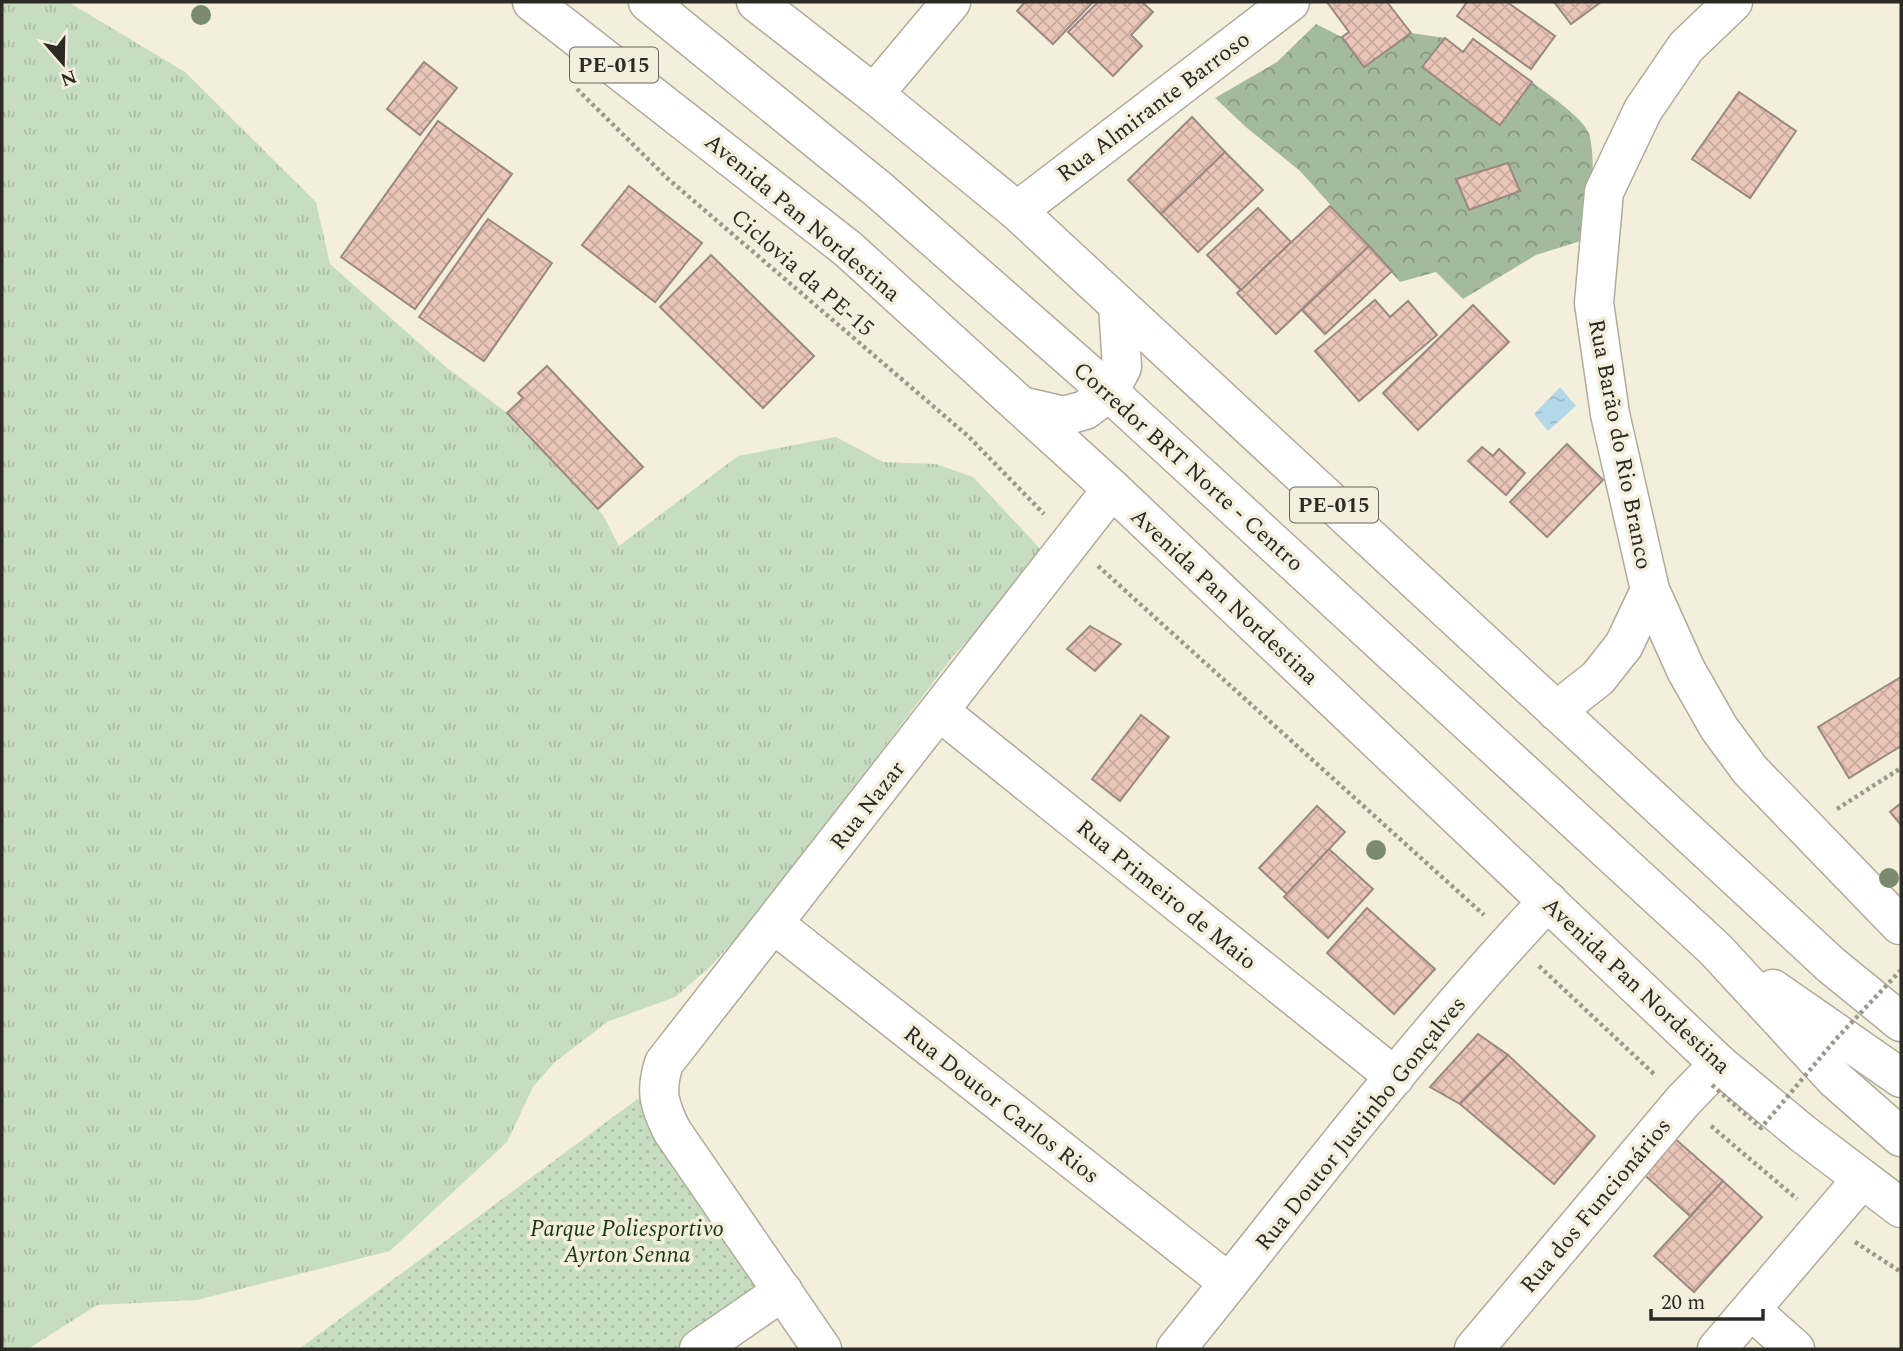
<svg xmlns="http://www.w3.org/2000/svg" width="1903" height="1351" font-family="Spectral,serif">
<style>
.grass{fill:url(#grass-tufts)}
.forest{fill:url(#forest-crowns)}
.park{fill:url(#park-dots)}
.water{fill:url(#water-ripples)}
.building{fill:url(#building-cross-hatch);stroke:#9b8982;stroke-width:2}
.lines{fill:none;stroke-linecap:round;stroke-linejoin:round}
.minor-casing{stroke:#b0ab9a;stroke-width:41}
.highway-casing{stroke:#b0ab9a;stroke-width:41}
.path{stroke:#9c998c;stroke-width:4.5;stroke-dasharray:3.5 3.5;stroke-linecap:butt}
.minor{stroke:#fff;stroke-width:38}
.highway{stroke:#fff;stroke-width:38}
.path-bridge{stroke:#9c998c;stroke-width:4.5;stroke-dasharray:3.5 3.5;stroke-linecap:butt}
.tree{fill:#7a8a6c}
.labels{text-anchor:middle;stroke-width:7;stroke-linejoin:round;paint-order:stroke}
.shield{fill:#f4efdd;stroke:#68655c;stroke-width:2}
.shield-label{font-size:21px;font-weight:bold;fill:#2c2a24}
.street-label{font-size:23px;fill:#2c2a24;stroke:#f4efdd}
.park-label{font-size:23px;font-style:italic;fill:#17370f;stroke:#f4efdd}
</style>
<defs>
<pattern id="grass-tufts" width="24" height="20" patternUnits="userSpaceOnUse" patternTransform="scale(1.75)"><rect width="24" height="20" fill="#c6ddc1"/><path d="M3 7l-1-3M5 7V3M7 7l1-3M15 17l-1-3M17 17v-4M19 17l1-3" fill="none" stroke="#aabea6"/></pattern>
<pattern id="forest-crowns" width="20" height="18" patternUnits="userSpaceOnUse" patternTransform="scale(1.75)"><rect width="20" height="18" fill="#a4ba9e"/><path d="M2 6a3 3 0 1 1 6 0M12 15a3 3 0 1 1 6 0" fill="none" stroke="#869781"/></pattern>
<pattern id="park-dots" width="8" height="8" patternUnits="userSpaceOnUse" patternTransform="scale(1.75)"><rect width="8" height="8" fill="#c6ddc1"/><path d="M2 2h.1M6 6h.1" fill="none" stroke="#aabea6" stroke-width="1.8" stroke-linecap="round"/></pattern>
<pattern id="water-ripples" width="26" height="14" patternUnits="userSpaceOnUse" patternTransform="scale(1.75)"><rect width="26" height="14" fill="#b3d9e9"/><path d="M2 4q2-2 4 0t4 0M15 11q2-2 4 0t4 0" fill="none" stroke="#9abac8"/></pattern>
<pattern id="building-cross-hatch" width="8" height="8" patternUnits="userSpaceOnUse" patternTransform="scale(1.75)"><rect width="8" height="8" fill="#eac6b8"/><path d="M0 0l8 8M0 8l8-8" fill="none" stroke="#c9aa9e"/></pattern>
</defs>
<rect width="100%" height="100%" fill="#f4efdd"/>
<path class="grass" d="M2 2H68L185 72 316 202 330 264 446 367 507 413 603 515 619 546 738 456 836 437 883 462 936 464 973 477 1048 557 953 656 759 913 710 967 675 997 607 1022 555 1062 533 1087 507 1142 390 1251 197 1300 97 1305 28 1349H2Z"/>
<path class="forest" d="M1316 24 1342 37 1364 67 1411 33 1445 38 1423 67 1499 125 1532 82C1546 93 1584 118 1589 134 1597 162 1590 209 1587 239L1536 255 1463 299 1436 272 1400 282 1300 171 1247 128 1215 98 1277 62Z"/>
<path class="park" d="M651 1089 797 1297 720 1349H299Z"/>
<path class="water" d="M1560 387 1576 406 1548 431 1534 414Z"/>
<g class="building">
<path d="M1025 2H1093L1053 44 1017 11Z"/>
<path d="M1098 2H1142L1153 12 1131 35 1142 46 1113 76 1068 32Z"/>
<path d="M1327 2H1387L1411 33 1364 67 1342 37 1349 32Z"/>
<path d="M1467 2H1507L1555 36 1531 69 1457 16Z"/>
<path d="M1554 2H1601L1571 24Z"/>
<path d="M1445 38 1463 52 1473 39 1532 82 1500 125 1422 67Z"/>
<path d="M424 62 457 88 420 135 387 109Z"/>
<path d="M1739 92 1796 131 1750 198 1692 159Z"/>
<path d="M1192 117 1225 152 1161 214 1128 180Z"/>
<path d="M438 121 512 174 415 309 341 257Z"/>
<path d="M1225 152 1263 190 1198 252 1161 214Z"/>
<path d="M1508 163 1520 191 1469 210 1456 179Z"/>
<path d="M629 186 702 243 655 302 582 245Z"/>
<path d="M1330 206 1369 246 1276 334 1237 293Z"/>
<path d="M1258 208 1291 242 1241 290 1207 255Z"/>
<path d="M488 219 552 263 484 361 419 317Z"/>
<path d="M1369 246 1392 271 1325 334 1302 310Z"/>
<path d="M711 255 814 356 763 408 660 307Z"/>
<path d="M1375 300 1390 317 1408 301 1437 335 1359 401 1315 351Z"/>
<path d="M1473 305 1509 342 1418 430 1383 393Z"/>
<path d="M547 366 643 467 598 509 507 413 523 398 518 393Z"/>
<path d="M1567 444 1603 480 1547 537 1510 502Z"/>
<path d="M1482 447 1493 456 1499 449 1525 473 1506 495 1468 461Z"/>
<path d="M1090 626 1121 644 1095 671 1067 649Z"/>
<path d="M1901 677V746L1849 778 1818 727Z"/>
<path d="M1141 715 1169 737 1120 801 1092 779Z"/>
<path d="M1901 803V825L1890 812Z"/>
<path d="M1317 806 1345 832 1287 894 1259 868Z"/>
<path d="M1329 849 1373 889 1328 938 1284 897Z"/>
<path d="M1367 908 1435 969 1394 1014 1327 953Z"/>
<path d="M1478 1034 1508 1055 1460 1104 1430 1087Z"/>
<path d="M1508 1055 1595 1136 1554 1184 1460 1104Z"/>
<path d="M1672 1136 1723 1181 1690 1216 1640 1171Z"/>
<path d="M1723 1181 1762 1217 1694 1292 1654 1256Z"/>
</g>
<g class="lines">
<defs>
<g id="minor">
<path d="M648 2 879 190 1109 392 1715 949 1836 1080 1901 1137"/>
<path d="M1733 2 1686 47 1643 110 1604 192 1594 303 1610 414 1650 590 1686 670 1719 728 1750 770 1900 925"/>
<path d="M874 94 951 2"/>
<path d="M1017 211 1290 2"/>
<path d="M939 711 1395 1077"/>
<path d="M774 924 1229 1283"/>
<path d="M1773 989 1901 1078"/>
<path d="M1751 1310 1795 1349"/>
<path d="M699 1349 783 1291"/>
<path d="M822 1349 672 1131C659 1105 655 1091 664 1063L1112 489"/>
<path d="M1176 1349C1298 1198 1415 1042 1548 901"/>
<path d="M1474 1349 1683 1101 1719 1064"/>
<path d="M1717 1349 1862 1179"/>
</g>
<g id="highway">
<path d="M532 2 848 249 1112 489 1719 1064 1802 1133 1901 1208"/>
<path d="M756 2 874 94 1017 211 1831 965 1901 1022"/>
<path d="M1021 406 1064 416 1085 410 1109 392 1122 367 1118 305"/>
<path d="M1556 711 1598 678 1624 645 1650 590"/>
</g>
</defs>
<use href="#minor" class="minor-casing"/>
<use href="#highway" class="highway-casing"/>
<g class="path">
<path d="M577 89 667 178 968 436 1044 514"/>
<path d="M1098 566 1484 915"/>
<path d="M1837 809 1901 768"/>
<path d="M1539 966 1655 1075"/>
<path d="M1711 1126 1797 1199"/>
<path d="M1855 1242 1901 1272"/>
</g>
<use href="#minor" class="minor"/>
<use href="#highway" class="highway"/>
<path class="path-bridge" d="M1712 1085 1761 1128 1836 1039 1901 970"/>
</g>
<g class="tree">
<circle cx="201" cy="15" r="10"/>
<circle cx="1376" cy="850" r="10"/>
<circle cx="1889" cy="878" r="10"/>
</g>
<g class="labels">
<g class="shield">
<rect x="570" y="47.5" width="88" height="35" rx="5"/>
<rect x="1290" y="487.5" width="88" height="35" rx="5"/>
</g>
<g class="shield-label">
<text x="614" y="72">PE-015</text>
<text x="1334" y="512">PE-015</text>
</g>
<g class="street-label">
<text transform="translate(1153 106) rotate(-37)" y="8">Rua Almirante Barroso</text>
<text transform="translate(803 217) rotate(40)" y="8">Avenida Pan Nordestina</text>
<text transform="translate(803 272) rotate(41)" y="8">Ciclovia da PE-15</text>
<text transform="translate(1621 444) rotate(79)" y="8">Rua Barão do Rio Branco</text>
<text transform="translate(1189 466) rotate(42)" y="8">Corredor BRT Norte - Centro</text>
<text transform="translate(1225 596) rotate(43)" y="8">Avenida Pan Nordestina</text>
<text transform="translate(867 805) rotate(-52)" y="8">Rua Nazar</text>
<text transform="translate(1167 894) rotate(39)" y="8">Rua Primeiro de Maio</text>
<text transform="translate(1637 985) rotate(43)" y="8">Avenida Pan Nordestina</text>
<text transform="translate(1002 1104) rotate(38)" y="8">Rua Doutor Carlos Rios</text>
<text transform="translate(1360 1123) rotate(-51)" y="8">Rua Doutor Justinbo Gonçalves</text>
<text transform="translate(1595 1205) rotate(-50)" y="8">Rua dos Funcionários</text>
</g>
<g class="park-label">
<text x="627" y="1236">Parque Poliesportivo<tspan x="627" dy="26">Ayrton Senna</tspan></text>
</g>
</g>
<rect width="1903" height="1351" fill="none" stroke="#2c2a24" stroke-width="7"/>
<g transform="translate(63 63) rotate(160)" stroke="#f4efdd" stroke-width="5" paint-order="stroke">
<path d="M0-5L12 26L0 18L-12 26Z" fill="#2c2a24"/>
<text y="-10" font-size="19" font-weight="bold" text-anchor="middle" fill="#2c2a24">N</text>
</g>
<path d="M1651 1309v10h112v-10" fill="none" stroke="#2c2a24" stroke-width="3.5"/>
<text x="1661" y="1309" font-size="21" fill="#2c2a24" stroke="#f4efdd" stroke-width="5" paint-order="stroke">20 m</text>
</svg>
